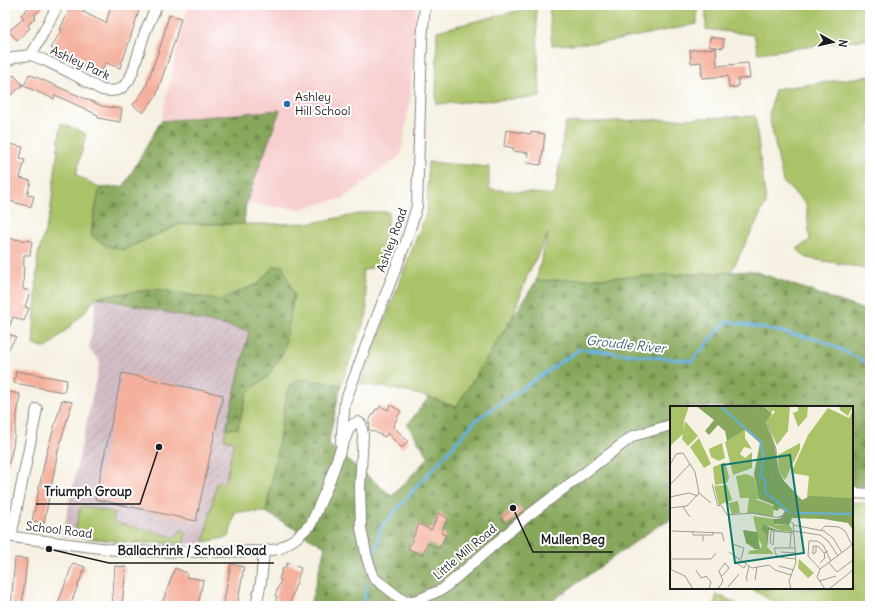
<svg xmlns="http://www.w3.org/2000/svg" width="875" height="611" font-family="Delius,sans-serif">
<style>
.built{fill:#f7cfd0}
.industrial{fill:url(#industrial-furrows)}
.green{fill:#aac268;stroke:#636f42}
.forest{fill:url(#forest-firs);stroke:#52623c}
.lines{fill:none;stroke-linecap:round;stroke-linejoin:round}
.stream{stroke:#67b1df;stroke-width:3}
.building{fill:#f5b09d}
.minor-casing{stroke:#89867f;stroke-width:12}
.minor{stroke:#fff;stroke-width:10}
.poi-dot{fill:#1f6fb2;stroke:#fff;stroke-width:1.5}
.labels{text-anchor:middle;stroke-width:4;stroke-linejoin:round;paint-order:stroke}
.street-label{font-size:12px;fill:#1c1c1c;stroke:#fff}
.poi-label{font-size:12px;fill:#1c1c1c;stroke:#fff;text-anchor:start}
.water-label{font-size:13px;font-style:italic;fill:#3e5f74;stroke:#fff}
.inset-river{fill:none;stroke:#67b1df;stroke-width:2}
.inset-road{fill:none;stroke:#9f9c93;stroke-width:1}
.view{fill:#0f766e;fill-opacity:0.15;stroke:#0f766e;stroke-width:2}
.inset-edge{fill:none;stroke:#1c1c1c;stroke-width:2}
.leader{fill:none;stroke:#1c1c1c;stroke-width:1.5}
.callout-dot{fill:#1c1c1c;stroke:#fff;stroke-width:1.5}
.callout-label{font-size:13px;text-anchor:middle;font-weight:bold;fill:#1c1c1c;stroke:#fff;stroke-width:4;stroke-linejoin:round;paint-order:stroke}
</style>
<defs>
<pattern id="industrial-furrows" width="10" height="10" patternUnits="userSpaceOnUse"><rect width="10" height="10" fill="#d2bdc5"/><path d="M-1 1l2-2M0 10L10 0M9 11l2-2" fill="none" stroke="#b4a2a9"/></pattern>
<pattern id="forest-firs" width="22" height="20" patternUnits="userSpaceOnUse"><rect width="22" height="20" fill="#87a85c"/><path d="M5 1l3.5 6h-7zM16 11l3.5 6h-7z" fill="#6e884b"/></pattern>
</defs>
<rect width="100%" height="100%" fill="#fff"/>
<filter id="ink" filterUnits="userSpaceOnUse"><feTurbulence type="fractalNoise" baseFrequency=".025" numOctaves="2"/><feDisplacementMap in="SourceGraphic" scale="8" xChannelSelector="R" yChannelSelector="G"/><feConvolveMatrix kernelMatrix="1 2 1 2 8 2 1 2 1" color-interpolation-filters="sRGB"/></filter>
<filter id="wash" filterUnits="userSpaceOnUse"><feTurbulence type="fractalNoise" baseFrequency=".012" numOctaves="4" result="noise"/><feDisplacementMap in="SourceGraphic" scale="16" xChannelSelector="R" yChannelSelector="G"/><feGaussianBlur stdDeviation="0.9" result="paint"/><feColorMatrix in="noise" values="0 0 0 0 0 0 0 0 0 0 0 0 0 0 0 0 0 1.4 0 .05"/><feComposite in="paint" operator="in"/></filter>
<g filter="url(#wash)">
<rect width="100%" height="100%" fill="#f6f1e2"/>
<path class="built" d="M188 5H416L410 99 401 155 344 198 300 209 246 204 280 110 161 121Z"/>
<path class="industrial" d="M97 297 249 331 224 439 234 441 225 483 217 482 204 542 195 544 133 543 62 536 100 361 89 349Z"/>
<g class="green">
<path d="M549 5H697V24L607 42 552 45Z"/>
<path d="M706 5H870V39L758 53 754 35 706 29Z"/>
<path d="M536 6 540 97 436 104 437 31Z"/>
<path d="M870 76V269L807 258 797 249 810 240 806 204 783 182 769 115 775 89Z"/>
<path d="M755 116 766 203 731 272 536 281 548 234 528 274 512 318 456 407 429 397 384 387 360 384 427 211 428 162 489 167V189L555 195 565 123Z"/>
<path d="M61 123 86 134 76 175 100 188 93 221 91 235 104 245 123 250 181 224H272L311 223 370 212H389L382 264 362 271 366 293 367 314 341 385 302 379 292 383 287 394 266 512H235L229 537 204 542 217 482 225 483 234 441 224 439 226 429 238 428 247 393 269 375 274 266 258 284 218 300 156 289 97 297 81 316 47 348 33 345 38 255 50 214Z"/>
<path d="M852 502 870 504V606H781L750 588H852Z"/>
<path d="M84 506 115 513 113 522 175 537 181 530H184L186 534 184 543H133L77 537 75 533 80 508Z"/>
<path d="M717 594 740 606H714Z"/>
</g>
<g class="forest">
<path d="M280 110 246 204 244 224H181L123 250 104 245 91 235 93 221 100 188 124 186 161 121Z"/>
<path d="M274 266H283L294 295 284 351 269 375 247 393 238 428 226 429 249 331 97 297 156 289 218 300 258 284Z"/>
<path d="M754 271 870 312V486L852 487V407H671V520L656 527 545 606H310L325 547 266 512 287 394 292 383 302 379 341 385 328 444 392 496 429 457 407 425 429 397 456 407 536 281Z"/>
</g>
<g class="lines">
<g class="stream">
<path d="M375 553 381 527 476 420 580 349 692 361 727 321 821 340 870 364"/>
<path d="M363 606 367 585"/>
</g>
</g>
<g id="blocks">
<g class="building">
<path d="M31 5H46L34 15 36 17 28 25 30 28 17 40 9 31 24 18 21 15Z"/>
<path d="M72 5H87L83 12 106 23 111 5H141L123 60H122L120 68 106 63 99 76 51 48 62 29H60Z"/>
<path d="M169 15 181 18 175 40 156 96 143 113 133 105 145 89 162 41Z"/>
<path d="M710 37 724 39 723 48 709 46Z"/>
<path d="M716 48 717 66 748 63 750 78 738 79V87L729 88 728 76 702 78 701 62 691 63 690 50Z"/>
<path d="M29 74 102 106 122 109 120 122 98 118V115L55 95 54 99 24 86Z"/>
<path d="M14 75 23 85 5 100V83Z"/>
<path d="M506 130 531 134V132L545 134 541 165 527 163 528 153 513 151 514 148 504 146Z"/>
<path d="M5 143 23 147 20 159 25 160 20 178 31 181 27 195 34 196 31 207 5 200Z"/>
<path d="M5 238 32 241 30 255H24L23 289 30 291 25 307 29 308 24 321 13 317 7 333 16 337 5 355Z"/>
<path d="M16 371 67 380 64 392 14 383Z"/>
<path d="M122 373 223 395 196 521 95 499Z"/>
<path d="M9 392 20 394 13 446 9 463H5V419Z"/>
<path d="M62 400 72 402 58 451 44 523 32 521 46 455Z"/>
<path d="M390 405 401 411 393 426 408 441 402 448 387 433 385 437 368 429 370 424 368 423 376 409 378 410 380 406 388 410Z"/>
<path d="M518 505 523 511 507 525 501 518Z"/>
<path d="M439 513 448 518 441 533 446 535 439 549 428 543 422 555 408 549 419 524 431 530Z"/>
<path d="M15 558 27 559 22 606H11Z"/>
<path d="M73 563 85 567 70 606H57Z"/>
<path d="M287 563 301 568 289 606H274L277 597 275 596 281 580 279 579 283 568H285Z"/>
<path d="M231 564 244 567 237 606H223Z"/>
<path d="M115 566 126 567 122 606H112Z"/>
<path d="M175 568 187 573 186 577 203 580 198 606H191L176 603 175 606H161Z"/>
</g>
</g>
</g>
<g filter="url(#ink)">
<use href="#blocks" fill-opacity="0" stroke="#89867f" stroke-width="1"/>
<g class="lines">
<defs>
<g id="minor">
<path d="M31 55 38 43 45 29 58 5"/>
<path d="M5 62 15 57 31 55 44 60 71 73 102 90 110 91 118 90 123 87 129 80 133 71 145 32 156 7 158 5"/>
<path d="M341 442 345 402 376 319 406 242 417 206 422 40 425 5"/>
<path d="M852 493 870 494"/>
<path d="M5 536 124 551 209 552 264 551 279 549 296 538 311 524 328 485 340 451 349 429 353 424 358 422 361 424 363 435 360 487 361 528 367 558 374 578 405 602 418 600 443 589 525 518 633 436 671 425"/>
<path d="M11 537 37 409"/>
<path d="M256 606 261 582 264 551"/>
</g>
</defs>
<use href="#minor" class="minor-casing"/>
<use href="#minor" class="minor"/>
</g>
</g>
<circle class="poi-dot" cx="287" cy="104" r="4"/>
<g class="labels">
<g class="street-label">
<text transform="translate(80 63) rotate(25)" y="4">Ashley Park</text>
<text transform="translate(392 240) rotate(-70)" y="4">Ashley Road</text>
<text transform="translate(59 530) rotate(7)" y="4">School Road</text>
<text transform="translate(465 552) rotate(-40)" y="4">Little Mill Road</text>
</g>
<g class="poi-label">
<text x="295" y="101">Ashley<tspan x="295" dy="14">Hill School</tspan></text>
</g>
<g class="water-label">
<text transform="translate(626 344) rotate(6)" y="5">Groudle River</text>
</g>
</g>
<g transform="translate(670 406)">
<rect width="183" height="183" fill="#f6f1e2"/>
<path d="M0 0H19L14 15 13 28 0 40ZM95 0H120L118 25 107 39 96 15 105 6 103 4 101 7ZM128 0H138L137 11 128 21 123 7 128 5ZM169 0H183L178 10 170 4ZM158 2 179 12 183 4V92L137 91 139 70 121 67 138 29ZM15 15 28 30 18 40 12 33ZM75 24V32L82 43 74 41 70 48 75 52 82 46V62L63 69 55 36ZM29 32 41 58 34 62 20 41ZM52 37 55 52 49 55 41 51 39 43ZM130 37V43L115 74 109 66 108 49ZM55 56 59 71 57 77 45 79 43 61ZM76 68 84 71 89 93H85L104 100 103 111 77 107 79 92H70L66 70ZM57 79 62 94 49 99 44 80ZM68 95 70 107 62 108 58 97ZM83 110 103 113 105 119H119L122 123 123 126 111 125 100 120 91 121 96 128 97 141 104 148H78L79 145 90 143 92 139 88 133ZM129 153 144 167 138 172 128 162Z" fill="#aac268"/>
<path d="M26 0H94L102 8 96 16 105 41 109 66 114 75 132 94 140 90 183 92V124L178 117 153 113 122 112 119 119 104 118 103 113H110L115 105 110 102 107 105 103 103 104 99 89 93 84 68 90 37 75 24 57 35 55 25 48 19 39 29 35 25 44 14ZM94 119 110 125 99 124 97 142 96 128 91 122ZM73 124 87 126 90 143H85L76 137Z" fill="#87a85c"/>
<path class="inset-river" d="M50 0 90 35 94 50 90 70 95 74V86L119 106M125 107 183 108"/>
<path class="inset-road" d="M80 0 98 19 106 43 107 61 101 73 104 79 127 102 124 106 108 111M0 59 6 48 13 47 25 66 29 87 17 100 0 102M42 78 48 100 51 99 57 109 82 107 115 113 123 117 126 156 119 175 121 183M0 79 20 58M29 87 41 97M0 91 19 87 28 90M13 101 20 111M0 119 1 163M123 119 154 125 163 132 172 147M151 124 155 120 169 121 175 125 182 139 150 163 147 171 155 183M2 125 52 127 54 135M23 125V129H33V135M101 125H104L103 139 100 137ZM104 125 124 127M124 125 150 129 158 135 168 150M33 129H43V126M62 138 74 142 71 153M146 140V146L143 148V140H146L149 141 154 147M120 141 121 127M125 142H104L107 151 126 153M59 146 82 162 99 159 105 164 121 169M111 146 126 147M2 153H41L46 147M65 156 74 162 76 159M150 157 155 152 154 147 158 145M159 157 167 166 183 154M109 160 124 164M0 163 15 170 23 183M150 163 138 150 139 135H147L153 139 161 155M26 164 31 172 36 170 41 176 39 183M85 174 87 161M78 175 76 173 79 160M149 175 166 170M58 181 69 168M48 183 53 175 49 165 55 157 59 162 52 170M159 183 183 164"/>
<path class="view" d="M120 49 134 147 65 157 52 59Z"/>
<rect width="183" height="183" class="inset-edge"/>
</g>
<path class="leader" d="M159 447L140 504H36M513 508L533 552H613M49 549L109 563H274"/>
<g class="callout-dot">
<circle cx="159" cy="447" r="4"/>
<circle cx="513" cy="508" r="4"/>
<circle cx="49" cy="549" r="4"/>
</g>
<g class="callout-label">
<text x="88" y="496">Triumph Group</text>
<text x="573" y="544">Mullen Beg</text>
<text x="192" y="555">Ballachrink / School Road</text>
</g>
<rect width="875" height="611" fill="none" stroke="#fff" stroke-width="20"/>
<g transform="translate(833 42) rotate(98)" stroke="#ffffff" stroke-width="3" paint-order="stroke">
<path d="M0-3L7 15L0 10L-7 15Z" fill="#1c1c1c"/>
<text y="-6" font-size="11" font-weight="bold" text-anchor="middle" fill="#1c1c1c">N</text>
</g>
</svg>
